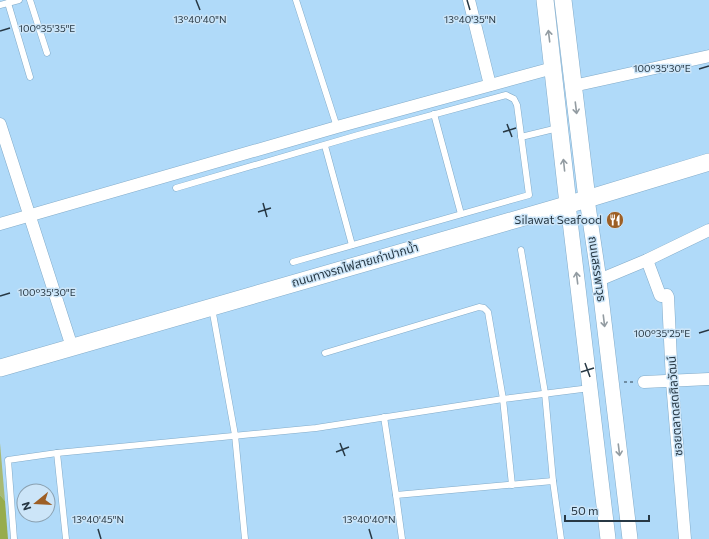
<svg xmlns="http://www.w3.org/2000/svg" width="709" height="539" font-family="Commissioner,'Noto Sans Thai',sans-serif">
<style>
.green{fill:#a8b973}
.forest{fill:#97ac4c}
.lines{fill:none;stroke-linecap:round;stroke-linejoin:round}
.service-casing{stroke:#82abc9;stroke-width:7}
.minor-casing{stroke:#82abc9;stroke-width:13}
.tertiary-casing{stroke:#82abc9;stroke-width:16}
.secondary-casing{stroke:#82abc9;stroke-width:18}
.path{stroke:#708ea4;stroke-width:2;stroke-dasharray:3 3;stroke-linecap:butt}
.service{stroke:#fff;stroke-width:6}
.minor{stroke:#fff;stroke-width:12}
.tertiary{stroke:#fff;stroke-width:15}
.secondary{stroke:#fff;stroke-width:17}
.oneway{stroke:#939ca2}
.ticks{fill:none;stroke:#273844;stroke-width:1.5}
.labels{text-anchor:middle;stroke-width:3;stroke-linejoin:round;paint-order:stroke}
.poi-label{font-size:12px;fill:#273844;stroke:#cce5f8;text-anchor:end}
.street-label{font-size:12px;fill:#273844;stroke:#cce5f8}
.ticks-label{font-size:10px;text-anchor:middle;fill:#273844;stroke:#cce5f8;stroke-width:3;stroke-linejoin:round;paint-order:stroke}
</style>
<rect width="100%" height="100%" fill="#b0daf9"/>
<path class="green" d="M0 443 5 501 0 495Z"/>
<path class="forest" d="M0 495 5 501 8 539H0Z"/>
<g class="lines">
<defs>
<g id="service">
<path d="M30 0 47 53"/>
<path d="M296 0 337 127"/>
<path d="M8 3 30 77"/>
<path d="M0 5 19 0"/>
<path d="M434 114 461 214"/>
<path d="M521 137 558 128"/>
<path d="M325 146 352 245"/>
<path d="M176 188 358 135 506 95 514 99 517 105 529 195 293 262"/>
<path d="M521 250 545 393 553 481 561 539"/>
<path d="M212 308 235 435 245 539"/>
<path d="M325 353 479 307 484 308 488 312 503 399 512 485"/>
<path d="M384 417 396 495"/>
<path d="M57 453 66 539"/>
<path d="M14 539 8 460 57 453 316 428 503 399 590 388"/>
<path d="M402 539 396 495 553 481"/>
</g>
<g id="minor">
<path d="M469 0 490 85"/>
<path d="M573 86 709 56"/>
<path d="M0 124 72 347"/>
<path d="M0 224 337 127 553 68"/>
<path d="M647 260 660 295 661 296 667 295 668 297 672 382 685 539"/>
<path d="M599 280 647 260 709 230"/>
<path d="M644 382 709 379"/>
</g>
<g id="tertiary">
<path d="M587 199 599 280 630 539"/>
<path d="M568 204 608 539"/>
</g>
<g id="secondary">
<path d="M545 0 568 204"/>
<path d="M563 0 587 199"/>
<path d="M0 368 587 199 709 162"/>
</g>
</defs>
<use href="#service" class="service-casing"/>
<use href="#minor" class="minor-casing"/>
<use href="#tertiary" class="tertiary-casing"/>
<use href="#secondary" class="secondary-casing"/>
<path class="path" d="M624 382H634"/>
<use href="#service" class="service"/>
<use href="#minor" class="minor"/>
<use href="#tertiary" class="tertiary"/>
<use href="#secondary" class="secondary"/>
</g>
<defs><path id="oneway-shaft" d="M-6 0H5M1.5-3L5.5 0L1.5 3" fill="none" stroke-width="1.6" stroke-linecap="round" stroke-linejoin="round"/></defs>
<g class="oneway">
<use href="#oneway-shaft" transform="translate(549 36) rotate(-97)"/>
<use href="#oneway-shaft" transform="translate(576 108) rotate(83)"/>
<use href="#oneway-shaft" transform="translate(564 165) rotate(-96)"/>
<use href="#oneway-shaft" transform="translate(577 278) rotate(-97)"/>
<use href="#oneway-shaft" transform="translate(604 321) rotate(83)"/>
<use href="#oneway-shaft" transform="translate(619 450) rotate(83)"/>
</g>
<path class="ticks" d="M196 0 200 10M467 0 470 10M0 31 10 28M699 69 709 66M507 124 512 137M503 132 516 128M263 203 267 217M258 212 271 208M0 296 10 293M699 333 709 330M585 363 590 377M581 372 594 368M340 443 345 456M336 452 349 447M98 529 101 539M369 529 372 539"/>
<defs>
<symbol id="restaurant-disc" viewBox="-11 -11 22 22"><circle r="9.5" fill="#9d5f25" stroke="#cce5f8"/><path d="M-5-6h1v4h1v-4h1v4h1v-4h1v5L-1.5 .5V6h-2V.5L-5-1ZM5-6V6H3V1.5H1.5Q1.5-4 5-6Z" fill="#fff"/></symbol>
</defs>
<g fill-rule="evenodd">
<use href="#restaurant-disc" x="605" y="210" width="20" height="20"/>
</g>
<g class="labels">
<g class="poi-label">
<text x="602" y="224">Silawat Seafood</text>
</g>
<g class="street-label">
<text transform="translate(355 265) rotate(-16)" y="4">ถนนทางรถไฟสายเก่าปากน้ำ</text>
<text transform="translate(597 269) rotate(82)" y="4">ถนนสรรพาวุธ</text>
<text transform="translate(675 406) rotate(-94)" y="4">ซอยตลาดสดศิลวัฒน์</text>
</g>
</g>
<g class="ticks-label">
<text x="200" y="23">13°40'40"N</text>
<text x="470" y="23">13°40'35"N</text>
<text x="47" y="32">100°35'35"E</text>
<text x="662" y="72">100°35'30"E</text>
<text x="47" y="296">100°35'30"E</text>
<text x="662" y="337">100°35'25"E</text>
<text x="98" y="523">13°40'45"N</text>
<text x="369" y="523">13°40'40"N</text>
</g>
<g transform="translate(36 503) rotate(252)"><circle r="19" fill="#cce5f8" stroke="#8aa0b0"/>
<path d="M0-3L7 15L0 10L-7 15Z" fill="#9d5f25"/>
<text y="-6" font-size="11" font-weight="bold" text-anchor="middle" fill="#273844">N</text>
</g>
<path d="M565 515v6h84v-6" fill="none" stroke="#273844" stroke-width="2"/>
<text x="571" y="515" font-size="12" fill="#273844" stroke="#cce5f8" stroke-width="3" paint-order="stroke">50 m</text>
</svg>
